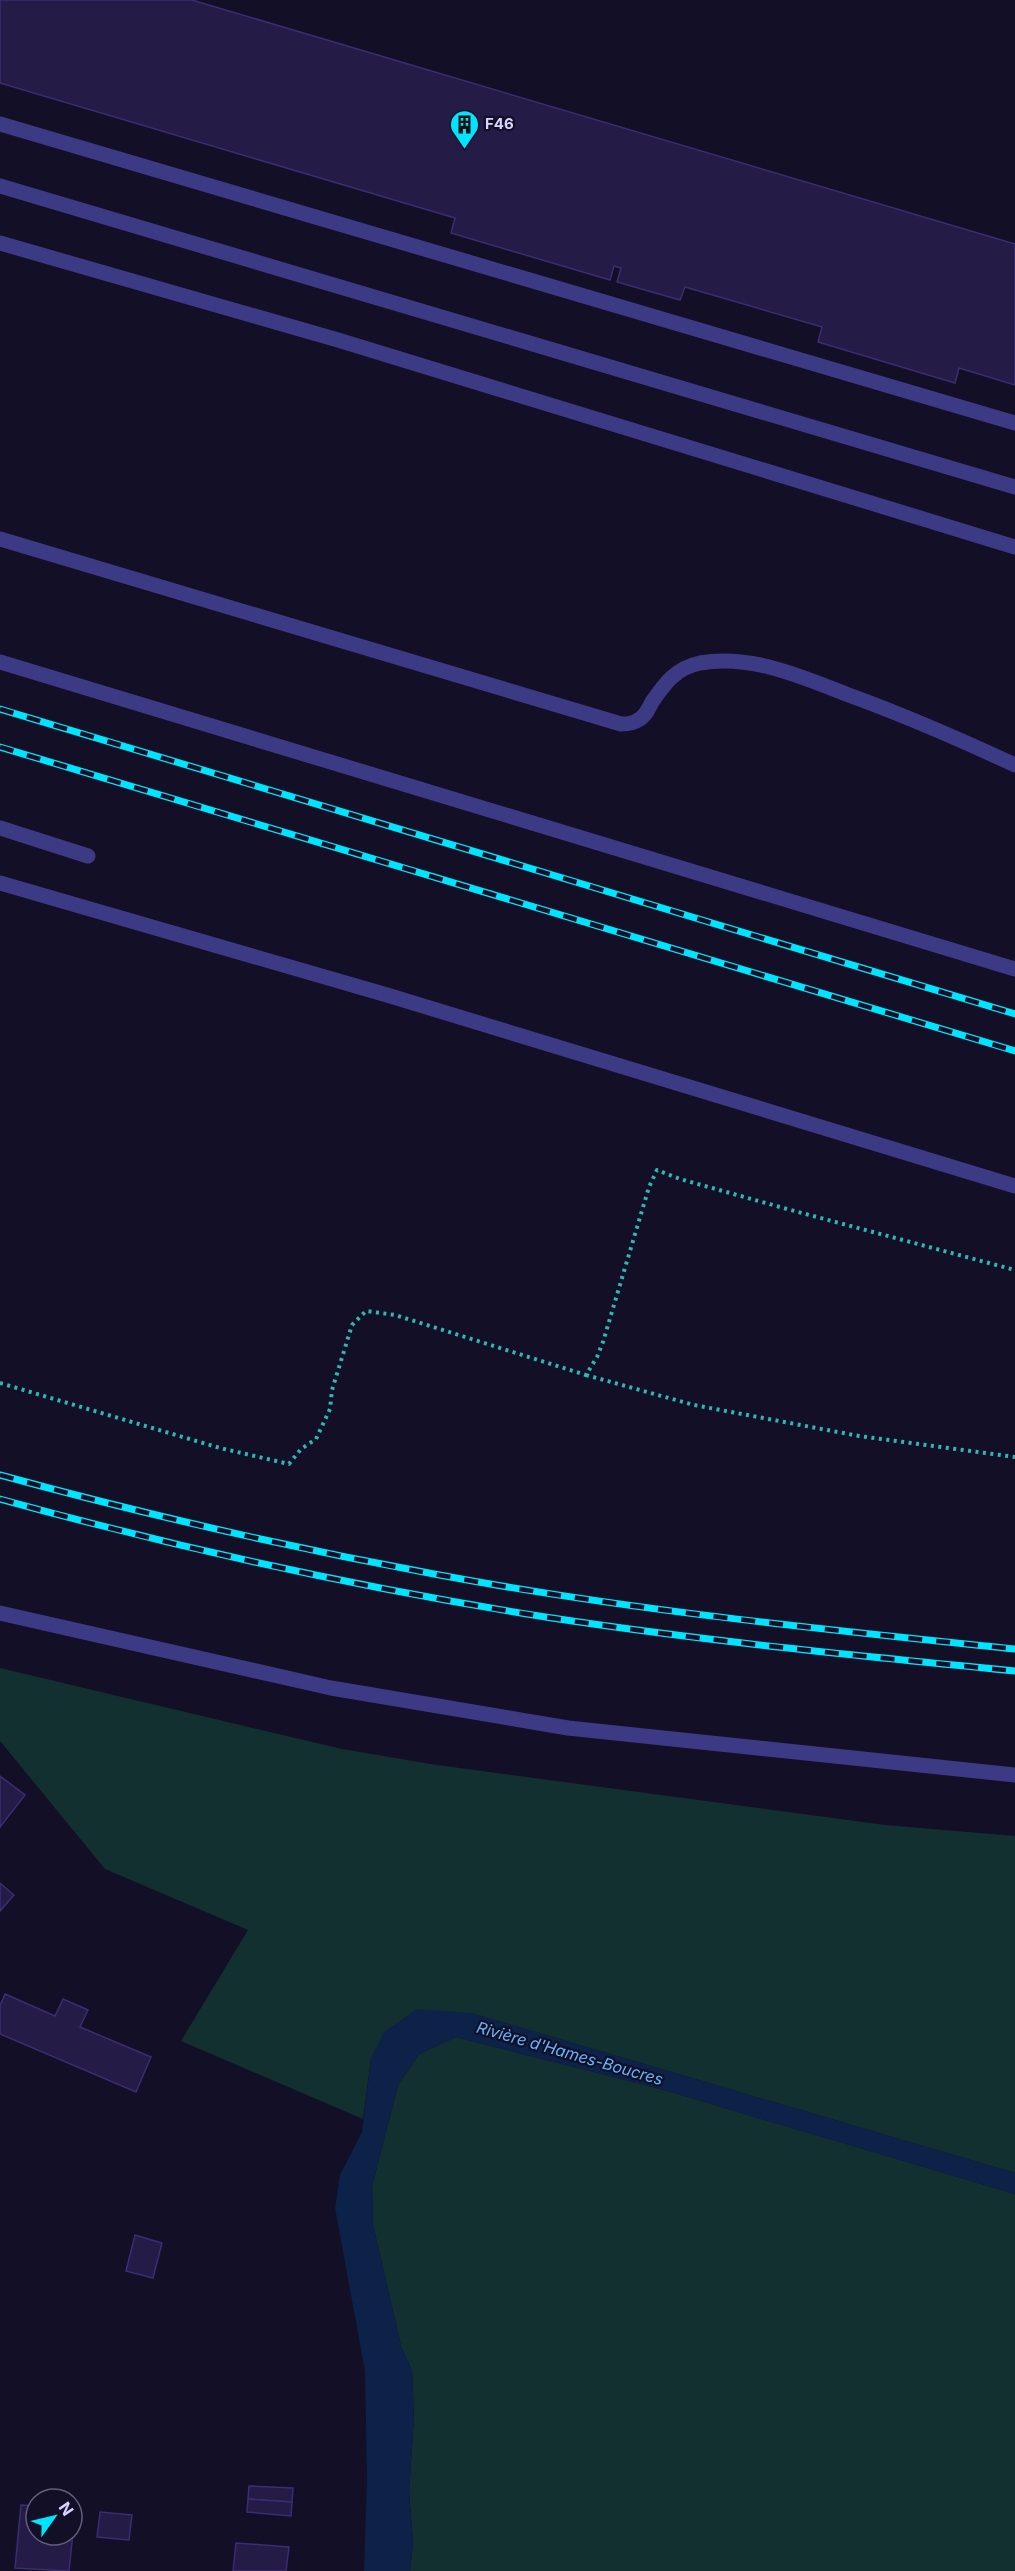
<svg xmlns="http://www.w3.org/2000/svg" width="1015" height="2571" font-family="Inter,sans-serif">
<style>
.green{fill:#12302f}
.water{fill:#0c2248}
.building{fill:#241b47;stroke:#3b2d73;stroke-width:1.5}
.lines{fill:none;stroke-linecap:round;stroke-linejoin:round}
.path{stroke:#2fb8b0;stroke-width:4;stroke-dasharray:3 4.5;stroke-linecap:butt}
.minor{stroke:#3d3a85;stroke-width:15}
.rail-casing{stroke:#00e5ff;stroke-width:7}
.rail{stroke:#130f26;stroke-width:4.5;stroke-dasharray:14;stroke-linecap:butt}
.labels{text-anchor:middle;stroke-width:4.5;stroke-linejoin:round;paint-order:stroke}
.poi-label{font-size:15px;font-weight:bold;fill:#d9d4ff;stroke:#130f26;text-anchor:start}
.water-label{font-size:16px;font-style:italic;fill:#62b6ff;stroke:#130f26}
</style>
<rect width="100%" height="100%" fill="#130f26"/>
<g class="green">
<path d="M0 1668 342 1749 437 1765 885 1825 1015 1836V2173L471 2013 371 2058 363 2119 181 2041 248 1930 105 1869 0 1741Z"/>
<path d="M456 2037 664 2090 1015 2194V2571H410L413 2543 409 2491 414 2417 412 2371 401 2346 373 2225 372 2186 398 2085 419 2054Z"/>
</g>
<path class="water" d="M417 2009 471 2013 1015 2173V2194L664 2090 456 2037 419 2054 398 2085 372 2186 373 2225 401 2346 412 2371 414 2417 409 2491 413 2543 410 2571H364L367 2479 365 2371 335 2208 340 2175 362 2132 371 2058 385 2031Z"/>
<g class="building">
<path d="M0 0H192L1015 244V385L959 368 955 383 818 342 822 327 685 287 680 300 617 282 621 268 614 266 610 280 451 233 455 218 0 83Z"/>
<path d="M0 1776 25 1795 0 1827Z"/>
<path d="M0 1883 14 1895 0 1911Z"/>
<path d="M5 1994 55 2016 63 1999 88 2010 80 2027 151 2057 136 2092 0 2034V2006Z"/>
<path d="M135 2235 162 2243 153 2278 126 2271Z"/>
<path d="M249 2486 293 2488 292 2502 248 2499Z"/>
<path d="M248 2499 292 2502 291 2516 247 2512Z"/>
<path d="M21 2505 36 2506V2535H72L74 2523 69 2571 15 2568Z"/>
<path d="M100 2512 132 2515 129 2540 97 2537Z"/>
<path d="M236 2543 289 2547 286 2571H233Z"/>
</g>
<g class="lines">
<g class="path">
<path d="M586 1375 694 1405 859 1436 1015 1457"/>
<path d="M0 1383 220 1448 289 1464 301 1449 316 1439 330 1409 332 1390 352 1325 366 1311 395 1315 586 1375 597 1357 603 1342 649 1187 657 1170 680 1179 787 1209 1015 1270"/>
</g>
<g class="minor">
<path d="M0 124 1015 423"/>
<path d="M0 186 1015 487"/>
<path d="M0 243 338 340 1015 547"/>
<path d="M0 539 621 724C626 724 633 724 638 720 645 717 649 708 652 702 665 683 676 668 700 663 750 654 800 676 846 694 904 715 959 739 1015 765"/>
<path d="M0 662 1015 969"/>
<path d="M0 828 88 856"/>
<path d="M0 883 387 995 1015 1186"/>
<path d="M0 1613 331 1688 568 1728 1015 1775"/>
</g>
<defs>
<g id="rail">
<path d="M0 709 1015 1014"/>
<path d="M0 747 1015 1051"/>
<path d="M0 1475C143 1514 288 1547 434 1574 626 1610 821 1629 1015 1649"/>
<path d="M0 1499C182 1549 366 1589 552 1618 705 1641 860 1656 1015 1671"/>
</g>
</defs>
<use href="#rail" class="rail-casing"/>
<use href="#rail" class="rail"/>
</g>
<defs>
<symbol id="building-pin" viewBox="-11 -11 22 30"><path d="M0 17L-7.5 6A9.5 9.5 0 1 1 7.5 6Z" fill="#00e5ff" stroke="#130f26"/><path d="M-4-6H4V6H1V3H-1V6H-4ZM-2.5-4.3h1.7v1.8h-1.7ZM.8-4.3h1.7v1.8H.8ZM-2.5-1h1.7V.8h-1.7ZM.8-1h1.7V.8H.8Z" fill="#111"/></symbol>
</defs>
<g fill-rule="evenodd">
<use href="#building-pin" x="448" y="108" width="33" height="45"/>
</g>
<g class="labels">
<g class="poi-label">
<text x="485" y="129">F46</text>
</g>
<g class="water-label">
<text transform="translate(570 2053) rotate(16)" y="6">Rivière d'Hames-Boucres</text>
</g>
</g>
<g transform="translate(54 2517) rotate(56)"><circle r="28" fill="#130f26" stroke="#625e7d" stroke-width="1.5"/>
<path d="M0-4.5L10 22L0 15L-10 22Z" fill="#00e5ff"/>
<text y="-9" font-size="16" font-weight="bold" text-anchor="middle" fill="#d9d4ff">N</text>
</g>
</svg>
